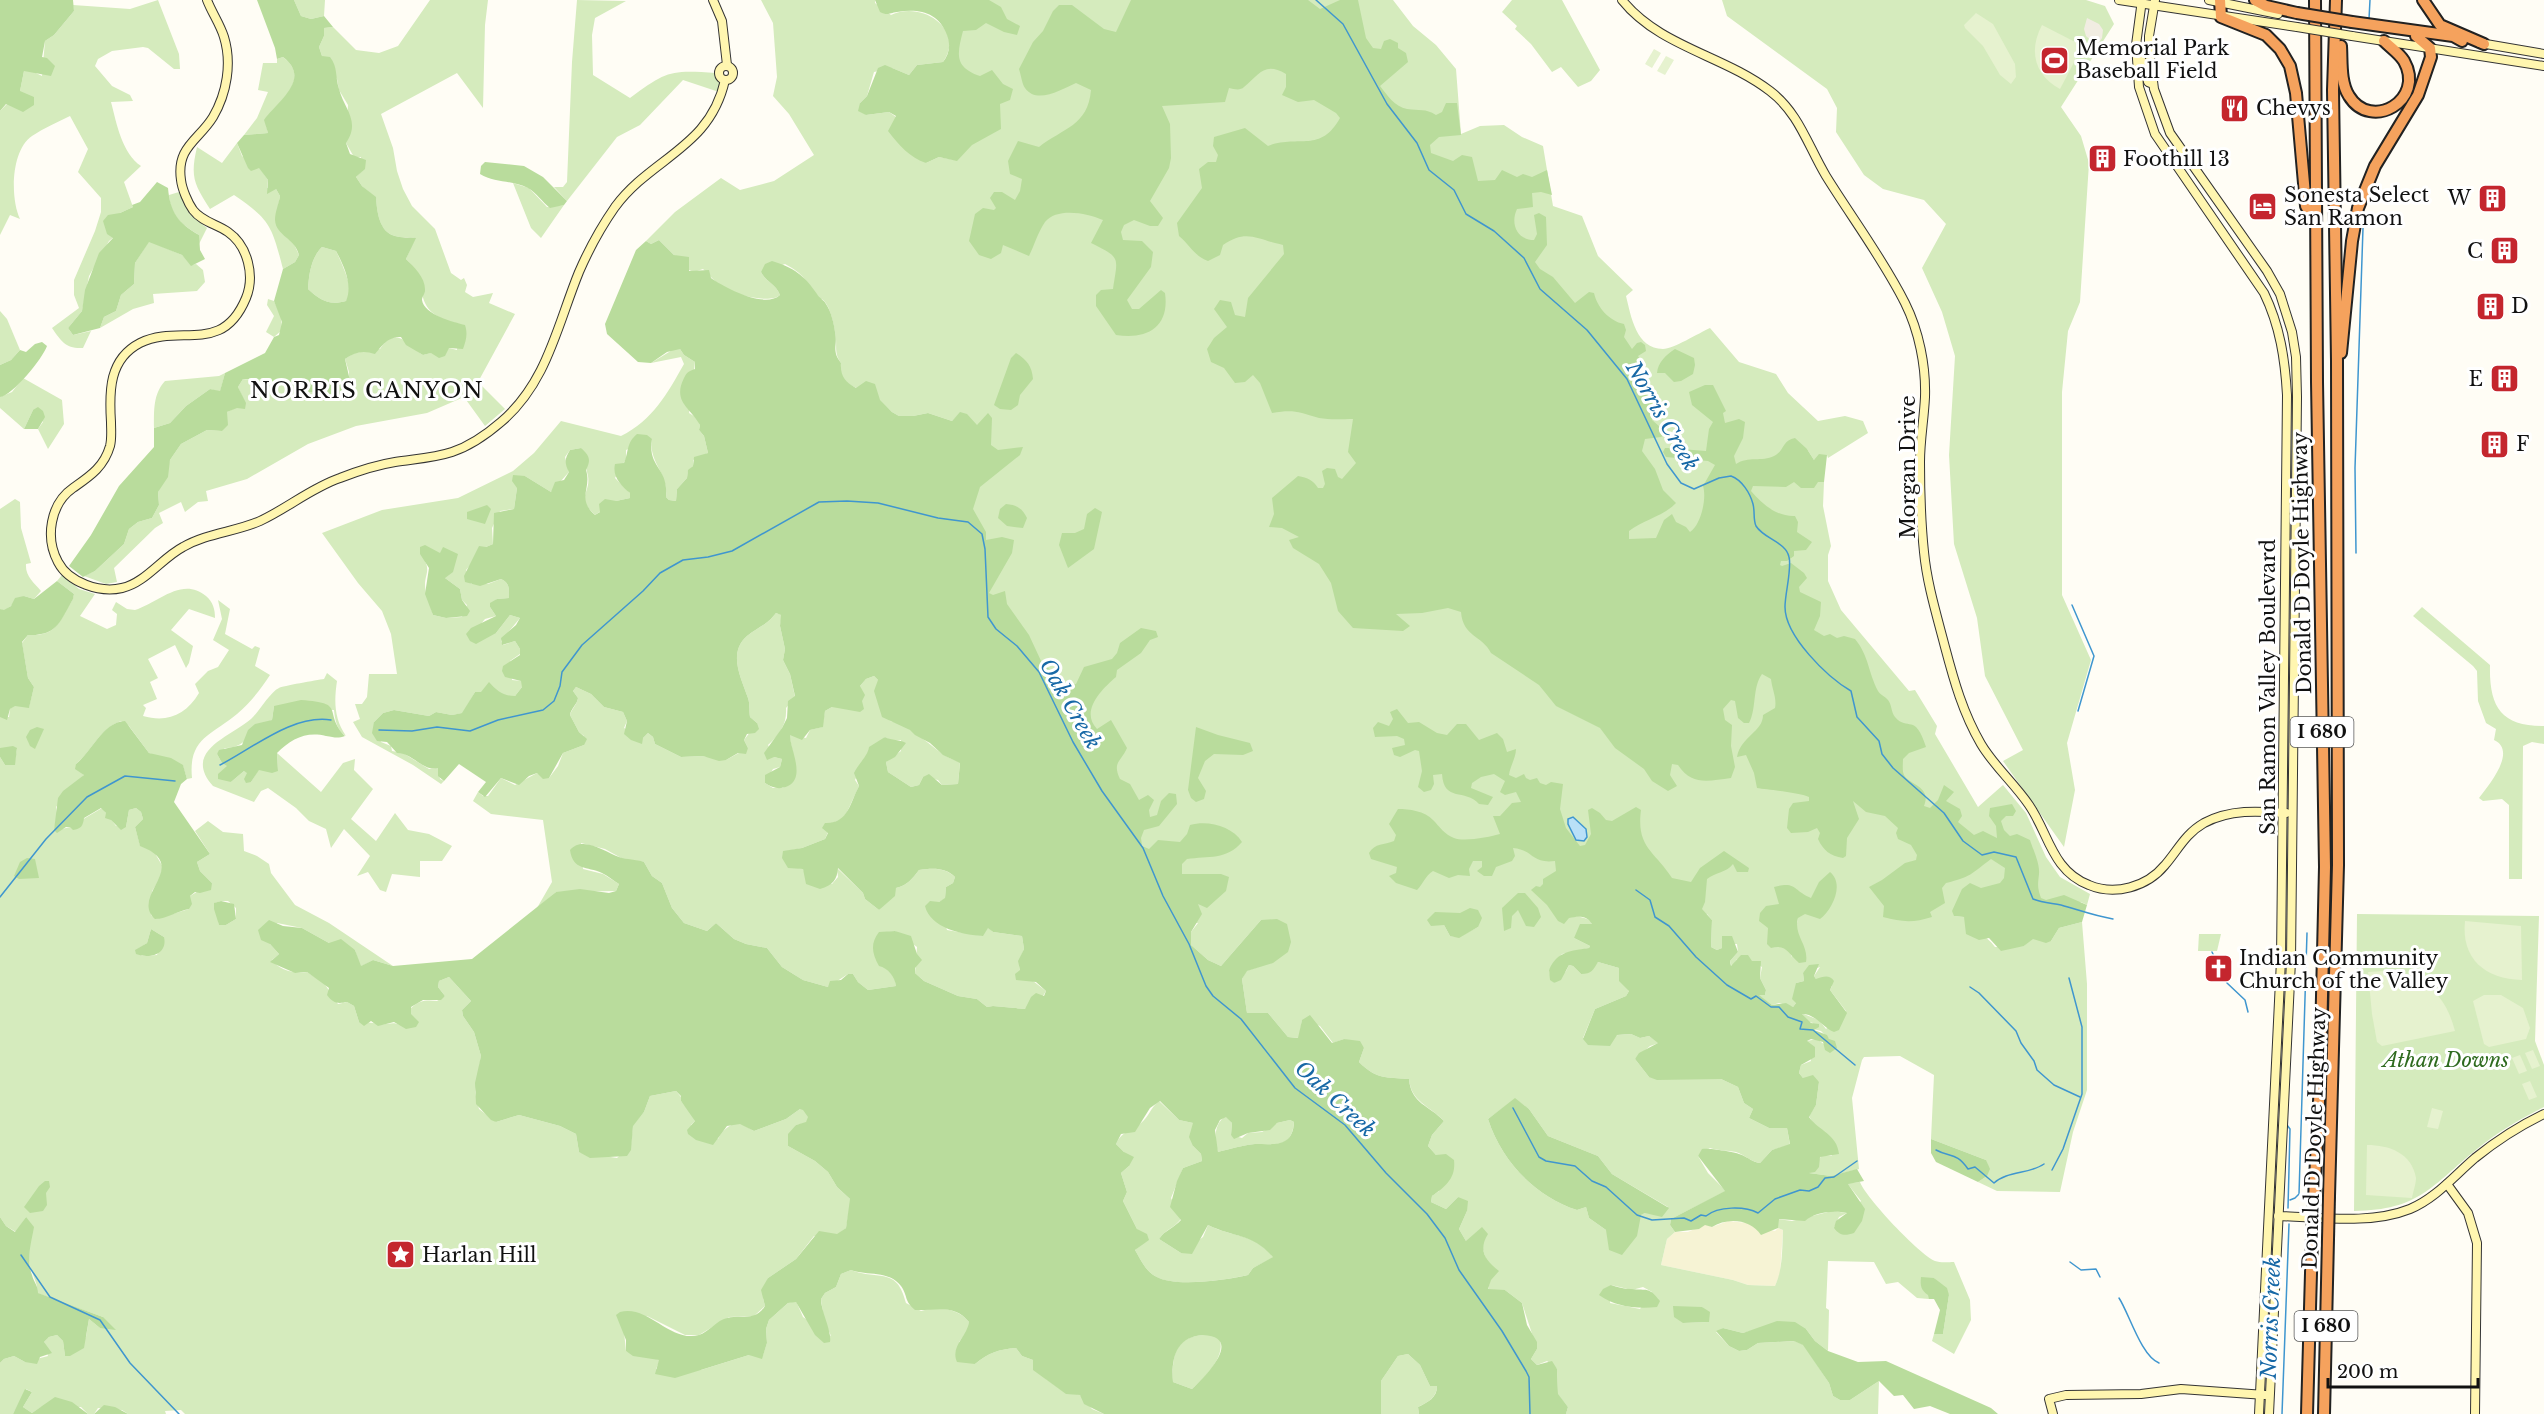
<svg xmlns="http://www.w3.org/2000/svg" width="2544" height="1414" font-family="'Libre Baskerville',serif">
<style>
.farmland{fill:#f6f3d4}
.green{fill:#d5ebbd;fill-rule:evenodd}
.forest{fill:#b9dc9c;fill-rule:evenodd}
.pitch{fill:#e6f2cf}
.plaza{fill:#f1ede2}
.water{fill:#b9e0f7;stroke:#3f96cf;stroke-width:1.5}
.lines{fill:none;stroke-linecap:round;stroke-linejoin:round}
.stream{stroke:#3f96cf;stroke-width:1.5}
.secondary-casing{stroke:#333;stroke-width:10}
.highway-casing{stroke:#222;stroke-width:14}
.secondary{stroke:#fff6b0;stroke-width:8}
.highway{stroke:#f5a25d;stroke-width:10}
.secondary-bridge-casing{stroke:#333;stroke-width:10;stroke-linecap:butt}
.highway-bridge-casing{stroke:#222;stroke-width:14;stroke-linecap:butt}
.secondary-bridge{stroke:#fff6b0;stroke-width:8}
.highway-bridge{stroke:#f5a25d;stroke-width:10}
.labels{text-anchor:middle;stroke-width:6;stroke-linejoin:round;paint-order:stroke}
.shield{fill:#fff;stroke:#585858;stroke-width:1.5}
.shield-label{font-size:18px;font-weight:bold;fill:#111}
.poi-label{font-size:20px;fill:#111;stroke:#fff;text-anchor:start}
.street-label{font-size:20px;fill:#111;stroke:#fff}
.park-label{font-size:20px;font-style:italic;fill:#2f6b1f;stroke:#fff}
.water-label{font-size:21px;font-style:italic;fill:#1768a6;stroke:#fff}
.quarter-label{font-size:22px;letter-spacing:1.5px;fill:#111;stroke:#fff}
</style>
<rect width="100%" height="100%" fill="#fffdf5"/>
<path class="farmland" d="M1728 1221 1747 1223 1756 1227 1775 1231 1778 1228 1783 1230 1780 1274 1775 1286 1748 1285 1733 1280 1661 1265 1667 1239 1675 1232H1688L1705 1224 1712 1227Z"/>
<g class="green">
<path d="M158 0 179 54 180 69H174L148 48 143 47 112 51 98 59 95 66 112 86 130 95 133 101 111 102C117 125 122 153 141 166L124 182 133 207 120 213 114 237 109 241 89 276 82 311 68 328 73 335 91 331 83 348C66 349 61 341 52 328L79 308 74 295V280L95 231 101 212V198L78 172 88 149 70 116C58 122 44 128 32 136 11 150 10 198 20 219L10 215 0 235V111L20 91 24 71H32L42 76 45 41 54 35 74 11 73 5 130 9Z"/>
<path d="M294 0H325L324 16 311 19 301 16Z"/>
<path d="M430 0H488L485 25 483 108 457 73 381 114 393 148 397 171 403 189 412 206 435 229 451 273 461 280 464 278 467 285 465 292 473 297 493 293 489 303 515 314 478 382 505 409 485 426 464 397 427 413 356 426 308 444 247 479 206 491 208 501 198 502 185 512 181 502 159 513 163 523 155 528 114 568 117 582 106 584 84 576 95 571 124 544 129 529 138 522 152 518 159 505 158 492 170 460 181 444 207 430 222 431 227 412 245 403 238 387 243 379C259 380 285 378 293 393L317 392 342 398 349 391V372L345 359 354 353 380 349C396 324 407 345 423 355L449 348 457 350 459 324C406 312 433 284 406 259L415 238C409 237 401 238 395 236 379 232 377 211 376 198L362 186 356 177 362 171 361 157H354L346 143 348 105 339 90 337 79 322 56 319 47 324 36V28L333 27 356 50 379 53 398 46Z"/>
<path d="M577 0 626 1 595 18 592 35 593 75 630 98C667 71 669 70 716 73L721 83 719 92 683 80 640 125 617 137 567 201 554 187H563L567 182 572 62Z"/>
<path d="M761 0H875V3L891 15C921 0 966 29 943 62L917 65 909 75 892 68 874 72 867 96 860 103 866 115 889 112 896 117 926 163 939 157 955 160 952 0H1393L1413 26 1436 45 1456 69 1461 134 1480 126 1504 125 1522 137 1543 146 1553 206 1582 216 1598 256 1633 290 1626 296C1631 316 1636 349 1663 349 1673 349 1699 333 1710 328L1739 362 1776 374 1788 393 1818 421 1845 416 1863 421 1868 433 1828 458 1827 455 1814 460 1807 449 1818 482H1824L1823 506 1831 546 1828 555V581L1841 610 1909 691 1915 690 1937 726 1935 734 1978 807 2003 785 2026 813 2046 857 2060 877 2090 894 2087 905 2081 902 1954 916 1964 917C1970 929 1987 935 1995 947L2024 946 2033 938 2051 941 2059 928 2082 922 2087 984V1090L2073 1132 2060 1192 1997 1191 1978 1182 1987 1176 1986 1160 1931 1139 1934 1075 1900 1056 1864 1057 1862 1060 1852 1098 1859 1169 1831 1176 1809 1173 1822 1155 1832 1156 1809 1116 1816 1105 1819 1082 1803 1078 1799 1073 1801 1065 1811 1061 1807 1041 1817 1039 1825 1045 1829 1039 1821 1031 1813 1029V1023L1809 1022 1801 1013 1819 1020 1826 1029 1846 1011 1830 990 1832 986 1816 979 1814 976 1820 967 1803 973 1804 981 1796 983V1003L1793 1007 1779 1003 1772 1005 1759 996V994L1765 995 1766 990 1760 978 1762 967 1752 961 1737 959 1732 967 1730 961 1738 952 1737 944H1724L1722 948 1717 950 1711 947 1712 920 1707 914H1554C1567 917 1580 914 1591 921L1592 924 1574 938 1590 946 1589 948 1562 954 1549 970 1551 980 1554 983 1566 971 1569 965 1573 966 1581 974 1598 962 1619 968 1629 991 1626 996 1595 1009 1583 1038 1631 1034 1640 1038 1649 1036 1659 1043 1650 1046 1635 1059 1649 1077 1721 1079 1738 1087 1744 1103 1753 1109 1749 1118 1769 1128H1787L1790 1145 1772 1150 1760 1163C1751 1162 1745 1155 1736 1152 1727 1150 1719 1151 1710 1148L1698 1156 1708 1173 1726 1191 1671 1219 1670 1225 1675 1232 1667 1239 1661 1265 1733 1280 1748 1285 1775 1286C1783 1269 1782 1249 1783 1230L1778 1228V1219L1792 1221 1832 1211 1847 1213 1839 1217 1834 1228 1861 1201 1847 1183 1860 1182C1865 1197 1920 1255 1935 1261 1940 1263 1949 1262 1954 1262L1970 1300 1971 1320 1954 1354 1932 1341 1934 1334H1943L1949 1295 1934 1278 1929 1299 1917 1298 1898 1282 1886 1284 1874 1262 1828 1261 1826 1308 1829 1310 1828 1351 1815 1341 1806 1329H1757L1743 1333 1723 1328 1716 1332 1729 1346 1739 1351 1747 1350 1758 1343 1795 1341 1804 1345 1829 1383 1833 1396 1840 1400H1850L1879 1381 1878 1414H1566L1568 1407 1558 1395 1557 1369 1547 1361 1537 1365 1531 1359 1537 1349 1522 1303 1505 1290H1488C1494 1266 1485 1264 1482 1244L1466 1241 1459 1229 1467 1211 1458 1197 1446 1209 1431 1202 1432 1196 1439 1191 1436 1155 1428 1146 1432 1135 1444 1121C1430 1106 1411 1102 1409 1079 1386 1077 1377 1080 1359 1062L1364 1048 1344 1039 1333 1043 1320 1026 1302 1020 1299 1038 1288 1037 1268 1013H1247L1242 979 1246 971 1258 967 1261 920 1221 966 1208 960 1191 945V932L1198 923 971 907 959 414 952 421 928 413 913 416H899L892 412 879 400 845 382 840 372 841 363C833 352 838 345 835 332 834 324 830 308 825 302 820 296 822 302 817 296 804 279 805 275 785 264L761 272C766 282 776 284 780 295 770 304 736 295 725 288 716 283 710 276 703 269L694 272 689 270V262L674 255 659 240 651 244 646 241 675 212 721 178 740 190 774 181 814 155 789 114 773 96 777 77 773 23ZM1804 915 1798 917 1792 957 1788 949 1769 936 1768 928ZM1444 925 1478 927 1459 937 1450 936ZM1515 1099 1529 1109 1548 1136 1598 1156 1612 1174 1668 1207 1645 1213 1606 1230 1589 1218 1586 1207 1577 1210C1535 1196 1502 1162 1488 1119ZM1611 1285 1632 1290 1643 1287 1652 1292 1640 1309 1610 1303ZM1692 1307H1702L1709 1322 1683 1323Z"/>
<path d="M1512 0H1562L1600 70 1591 81 1578 87 1561 67 1552 72 1531 44 1515 29 1517 26 1502 12Z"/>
<path d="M1722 0H2086L2105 6 2114 24 2061 107 2081 136 2089 163 2080 302 2068 331 2062 392V595L2091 660 2067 743 2075 790 2064 847 2003 761 2023 750 1985 676 1977 618 1954 544 1949 455 1955 356 1942 312 1922 268 1946 224 1924 200 1883 189 1864 175 1836 132 1837 108 1827 89 1727 16Z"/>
<path d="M283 57C312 79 279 101 265 120L268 133 244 135 257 118 268 92 258 90 263 63H277V59Z"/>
<path d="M237 143 242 156 259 167 268 180 267 188 276 189 280 196 278 207 285 236 293 242 299 255 295 262 283 269C272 227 271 220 234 195L210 209C194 184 190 177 197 147L222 163Z"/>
<path d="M513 183 529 188 547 207 564 205 541 238 531 228Z"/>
<path d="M179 192 190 214 207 228 199 244V235C182 225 170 215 169 195Z"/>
<path d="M149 241 182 255 191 265 196 264 203 270 205 282 197 291 153 294 154 303 133 309 100 328 104 317 116 311 121 295 134 284 135 263Z"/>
<path d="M322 247 336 251C340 259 351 284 350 291 350 295 348 298 346 301 329 306 320 300 308 289 309 274 311 258 322 247Z"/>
<path d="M268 299 274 301 281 316 282 330 274 337 266 332 274 316 267 305Z"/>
<path d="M0 311 7 319 20 350 11 360 0 365Z"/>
<path d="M674 349H680L684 355 695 362 689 413 697 418 700 425 699 430 704 436 708 453 693 460V466L688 471 687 478 677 489 676 501 669 500 666 497C669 474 648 462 652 439L626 450V459L615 478 630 493V498L616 501 595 515C575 496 591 494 588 476 586 467 583 458 581 448L570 450 565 457 569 472 551 492 525 476 517 488 514 509 500 511 492 528 493 544 486 547 466 570 471 584H488L501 579C510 583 509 589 509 598L497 599 490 607 496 616 485 619 480 625 496 633 510 615 520 618 501 641 503 645 515 641 520 649V654L510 661 512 680 522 681V687L515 696H507L498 692H475L463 713 452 715 436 712 429 716 394 710 383 713 374 722 381 742 391 746 392 751 403 753 429 769 438 768 440 779 444 781 441 784 413 765 362 737 353 722 360 719 355 704H362L367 697 369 674H397L391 634 382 611 358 583 322 533 382 510 458 498 513 471 534 453 561 421 621 436C653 420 667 394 684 364L681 357 651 363ZM440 553 445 578 460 589 462 600 467 605 462 617 446 618 433 615C431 605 425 596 425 585 425 575 430 571 425 561Z"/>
<path d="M225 373 220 392 210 389 186 406 170 423 154 428C154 411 153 394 165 381L219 376Z"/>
<path d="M23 378 62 400 64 424 48 449 38 429 43 422 33 410 24 429 0 408V397L12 392Z"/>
<path d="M15 499 20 502 21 528 31 563 26 564C25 576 34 583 41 591L34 599 24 596 4 611 0 609V509Z"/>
<path d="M62 575 79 589 95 594 80 616 107 629 116 625 117 614 112 610 116 602 127 609 135 610C158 603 182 576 206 596 213 602 215 609 215 618L189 609 171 630 193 646 189 663 186 668 175 645 148 659 158 678 150 682 157 699 143 705 146 708 143 716C167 723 186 715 199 693L195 684 208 671 218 667 229 650 213 640 222 619 218 600 230 609 225 634 252 649 255 646 260 648 255 666 270 675C261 689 250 703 237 714 212 735 188 738 192 778L187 779 183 766 149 753 129 726 121 721C99 729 93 750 76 764L84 775 56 807 57 814 54 831 70 827 102 808 116 826 126 827 129 810 136 808 141 812 143 819 135 827 140 845 153 850 163 867 162 876 152 891 151 915 156 919 189 909 190 896 212 883 200 871 197 862 210 854 195 831 208 821 223 832 243 834 244 851 257 856 269 864 271 873 295 905 329 923 393 966 373 960 360 967 355 950 329 943 302 928 277 923 270 944 279 954 272 960C277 969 296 975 307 972L324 983 338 1004 347 1002 354 1006 359 1022C368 1022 373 1023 381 1024 388 1025 392 1021 401 1025L411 1014V1008C420 1000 426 1000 437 1001L445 996 438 987 439 981 449 977 471 1001 462 1010 463 1016 474 1032 481 1056 475 1092 479 1109 496 1122 519 1115 560 1126 576 1134 579 1152 617 1158 631 1144 633 1125 644 1112 650 1096 676 1091 681 1097V1101L694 1117 695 1121 691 1125 718 1139C722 1131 730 1122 741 1124 745 1125 750 1129 754 1131L786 1119 800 1109H803L809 1117 806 1123 796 1125 788 1146 815 1161 828 1172 837 1187 851 1200 846 1228 837 1235 814 1236 796 1259 768 1278 763 1298 765 1306 754 1316 729 1317 699 1335H685L647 1316 624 1332 626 1351 660 1360 656 1369 701 1370 749 1355H763L767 1343 766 1329 769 1320 788 1303 796 1301 803 1317 831 1336 824 1320 821 1299 825 1293 836 1287 841 1274 851 1270C879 1281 897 1266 906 1303L921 1311C937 1306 958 1308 969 1322L968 1330 959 1342 975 1364C988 1353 1000 1349 1016 1348L1022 1356 1033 1360 1046 1379 1060 1389 1080 1395 1092 1409 1104 1414H185L181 1410 165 1411 166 1414H128L122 1410 98 1408 94 1414H88L81 1407H41L32 1413 23 1407 32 1392 26 1389 13 1414H0V1363L4 1359 14 1356 25 1362 48 1356 44 1342 49 1337 57 1335 63 1341 65 1356 86 1337 89 1319 100 1328 103 1317 37 1293C39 1283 30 1272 29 1261 27 1247 27 1231 26 1217L16 1232 6 1226 0 1217V757L5 765H14L17 749 0 748V717H9L10 709 15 705 29 707 34 687 28 678 22 643 28 635C53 636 57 627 68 607 71 602 73 600 74 594L57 581ZM221 901H228L236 908V919L226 925H219L215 903ZM151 929 164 937 157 955 142 956 136 950 147 943Z"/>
<path d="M2422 607 2490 665C2489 707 2501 726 2544 726V744L2532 742 2523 746 2522 879H2509V805L2502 799 2483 801 2479 798C2488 786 2518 751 2494 740L2496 729 2486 723 2478 701 2477 671 2473 666 2413 616Z"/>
<path d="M776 613 782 615 780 626 785 649 783 660 790 674 795 697 786 708C787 724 780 734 768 745L774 757 782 759 780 767 773 769 765 783 773 788H783L796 768 789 734 806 738 810 730 822 727 825 711 832 707 862 701 860 686 866 679 874 676 878 680 890 721C917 726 933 754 960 762L958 784 942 785 938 780 923 777 919 785 911 787 888 772 886 762 901 751V740L892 741 885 737 868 754 855 780 859 786 847 812 842 819 832 823 825 839 802 848 783 852 793 867 803 869 806 876 832 884 838 877 837 868 863 893 865 899 879 910 896 888C908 885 912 879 919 870 932 868 944 867 955 877L953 883 946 887 945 899 939 902 947 930 982 936 988 927 993 932 1022 936 1024 949 1019 961 1020 971 1046 991 1043 996 1025 1009 993 1006 987 1007 977 999 958 996 924 981 915 973 917 947 895 931 879 933 886 968 895 978 896 986 868 990 858 982 853 974H848L828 987 803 980 782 967 767 948 746 944 734 939 716 923 707 931 684 923 672 908 662 883 652 876 644 862 623 859 605 849 581 843 583 869 603 874 619 884 616 891 556 892 537 908 552 882 543 820 491 814 473 801 478 792 483 796H488L501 778 515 785 537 773 549 778 558 766 563 753 584 745V736L579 732 570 715C572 708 577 705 578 698L573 691 576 687 591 694 604 707 623 712 627 721 624 728 643 738 648 733 653 737 655 744 681 757 703 756 726 760 748 748 744 740 757 723 750 717C749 711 750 704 748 698 742 680 727 653 747 636 758 627 766 626 776 613Z"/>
<path d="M327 673 337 681C334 701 334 719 346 736 337 731 335 720 334 710L274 706 272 720C253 728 246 749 225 748L217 754 222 763 228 766 224 771 231 782 244 771 248 772 251 782 259 769 278 771 277 753 321 792 343 763 355 759 354 770 373 789 351 819 376 841 395 813 408 830 429 834 452 846 442 861H420V877L392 874 386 892 380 890 368 872 357 876 370 856 344 829 331 848 326 829 309 821 296 808 268 788 261 791 254 802 213 786C182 751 230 737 251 719 259 712 270 692 279 688 282 686 317 680 324 679Z"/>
<path d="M2357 914 2539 916 2535 1041 2544 1065V1107C2520 1119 2498 1132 2477 1149 2431 1186 2420 1210 2354 1211Z"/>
<path d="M2199 934H2221L2217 951H2198Z"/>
<path d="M1159 1101 1179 1120 1193 1123V1146L1201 1154 1202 1161 1183 1168 1171 1198 1181 1219C1174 1228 1165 1230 1159 1239L1181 1253 1203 1237 1208 1225C1236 1239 1250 1231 1274 1257L1253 1268 1248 1275C1226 1280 1173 1288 1155 1276 1145 1270 1141 1260 1135 1250L1141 1245 1137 1229 1123 1201 1127 1192 1121 1173 1129 1166 1124 1152 1116 1144C1122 1131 1130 1132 1141 1123 1148 1118 1151 1107 1159 1101Z"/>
<path d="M1226 1116 1232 1123 1231 1135 1242 1138 1248 1133 1262 1132 1277 1123 1290 1120 1294 1122C1292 1149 1274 1144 1255 1144 1244 1145 1229 1149 1218 1152 1214 1139 1214 1123 1226 1116Z"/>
<path d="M1214 1335 1220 1340C1225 1358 1204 1378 1192 1389L1173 1382C1171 1349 1179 1333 1214 1335Z"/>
<path d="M1408 1354 1420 1365 1430 1386 1437 1385C1437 1398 1428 1402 1418 1407L1419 1414H1381V1381L1398 1356Z"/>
</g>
<g class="forest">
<path d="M0 0H73L74 11 54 35 45 41 42 57 47 58 55 66 51 76 24 71 20 91 34 97V105L23 112 6 104 0 111Z"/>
<path d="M257 0H294L301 16 311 19 324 16 333 27 324 28V36L319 47 322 56 330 57C338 67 335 76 339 89 344 109 361 121 346 143L350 154 366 160 365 169 356 177 362 186 376 197C377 211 379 232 395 236 401 238 409 237 416 238L406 259C414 267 426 278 425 291 425 293 422 297 422 300 424 315 454 322 465 325 468 334 466 341 463 349L449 348 445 356 439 358 431 353 423 355 406 345 401 337C387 337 383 345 375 354 363 350 355 352 345 359L351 385 342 398 317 392 292 393C285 378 259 380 243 379L238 387 246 403 245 409 237 408 227 412 228 425 222 431 207 430 181 444 170 460 168 477 158 492 159 505 152 518 138 522 129 529 124 544 95 571 83 577 69 566 91 535 119 486 154 447V428L170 423 186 406 210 389 220 391 225 373 265 353 274 337 279 335 282 322 274 301 283 269 295 262 299 255C295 238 276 236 275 220 275 212 279 203 280 196L276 189 267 194 268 180 259 168 251 171 248 168 237 143 244 135 268 133 264 120C278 101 312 79 283 57L277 59 275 48ZM322 247 336 251C344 266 353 285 346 301 329 306 320 300 308 289 309 274 311 258 322 247Z"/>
<path d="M875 0H989L1001 7 1007 19 1020 26 1017 35 1004 32 986 23 976 30 963 31C957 54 954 67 980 76L992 70 1003 84 1013 89 1010 100 1000 104 1001 129 972 145 957 161 939 157 926 163C910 158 899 145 888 131L896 116 889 112 866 115 858 111 860 103 867 96 878 68 885 65 909 75 917 65 943 62C949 54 951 46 947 35 939 12 918 8 897 12 889 13 888 16 880 12Z"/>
<path d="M1131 0H1308L1320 9 1340 0H1358L1366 38 1373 48 1381 49 1384 41 1390 39 1398 43V48L1406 53 1408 62 1380 86C1387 95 1395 107 1407 109 1420 111 1425 108 1436 115L1442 112 1446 103H1457L1461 135 1439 137 1430 145 1431 153 1453 161 1462 155 1472 157 1478 181 1495 180 1502 170 1517 177 1523 174 1532 177 1547 170 1552 195 1541 192 1532 193 1533 207 1517 209C1510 224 1517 240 1534 240L1537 234 1534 215 1539 213 1546 217 1547 245 1535 262 1540 269 1553 277 1575 303 1589 292 1594 293C1597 307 1609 321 1624 324L1626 330 1624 337 1632 349 1637 343 1641 342 1645 345 1646 351 1638 356 1646 369 1641 384 1652 404V420L1667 433 1661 437 1645 439 1642 451 1655 469 1663 490 1676 503C1664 516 1643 520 1629 531V539L1656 538 1664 520 1672 514 1676 522 1686 527 1690 532C1701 525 1707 498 1703 486L1715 465 1708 461 1666 457 1663 452 1665 448H1668L1706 451 1709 429 1713 422 1692 405 1689 392 1705 385H1713L1726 411 1723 413 1725 423 1739 419 1745 422 1743 438 1734 456 1736 464C1748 456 1762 462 1774 456 1784 452 1782 440 1795 438L1807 449 1814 460 1819 454 1827 455 1824 482H1818L1814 488H1801L1794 482 1786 487 1753 486 1751 491C1762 504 1777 517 1795 516L1798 522 1797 532 1812 542 1806 550 1794 551V556L1787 561H1781L1780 565 1782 566 1791 563 1804 573 1807 578 1799 587 1800 592 1821 602 1820 616 1814 630 1824 636 1830 634 1837 638 1844 636 1855 639C1869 656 1868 672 1878 691 1880 695 1885 696 1888 700 1892 705 1891 712 1895 717 1908 732 1915 712 1926 747L1909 753 1903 759C1903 763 1902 771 1904 775 1909 785 1932 786 1924 806L1930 808 1938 800 1944 785 1954 792 1946 801 1960 809 1962 816 1958 822 1974 835 1983 831 1997 838 1996 826 1989 816 1990 808 2012 804 2016 811 2013 816H2006L2001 821 2004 830 2010 836 2017 834 2030 840C2033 850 2040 863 2039 874 2038 884 2037 887 2041 898L2046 900 2064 895 2087 905 2082 922 2059 928 2051 941 2046 943 2033 939 2024 946 2001 951 1989 938 1979 940 1966 934 1964 917 1954 916 1952 911 1962 889 1970 883 1981 888 2000 883 2004 878 2005 868 1991 859C1971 874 1971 877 1946 883L1942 888 1945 903 1930 912 1932 917C1913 923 1902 922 1883 917L1884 906 1869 887 1882 880 1905 863 1916 860 1917 855 1911 845 1898 839 1896 833 1898 828 1885 816 1866 812 1853 801 1859 819 1847 838 1846 856 1843 858C1830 856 1823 850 1818 839L1820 833 1817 828 1808 832 1791 833 1787 828 1789 809 1793 803 1809 801V797C1799 792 1769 790 1757 788L1754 773 1746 755 1737 757C1741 736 1763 732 1763 715L1775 708C1777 698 1772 689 1771 679L1762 674C1752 688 1757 708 1749 723H1744L1738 718 1735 701 1731 700 1723 709 1725 720 1732 725 1731 746 1735 767 1731 778C1708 781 1692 786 1678 765L1672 764 1670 775 1677 786 1668 791 1652 781 1644 769 1615 748 1600 728 1556 706 1539 685 1491 653C1482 635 1463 637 1461 612L1448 608 1422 613 1396 614 1410 626 1403 631 1353 628 1338 611 1331 583 1319 564 1293 548 1289 540 1299 537 1282 528 1269 527 1274 514 1272 498 1298 476C1308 478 1313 480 1318 488H1323L1325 484 1322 471 1327 468 1335 469 1338 477 1342 479 1356 463 1348 452 1353 419C1343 419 1330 420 1319 418 1298 412 1294 409 1272 413L1260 383 1253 375 1245 382 1235 383 1224 368 1211 362 1207 349 1214 338 1227 327 1214 309 1220 300 1231 302 1235 315 1245 317 1248 298 1284 254 1283 245C1258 240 1247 228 1223 245L1220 255 1208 261C1193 255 1191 246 1179 236L1177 223 1202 188 1199 169 1208 162H1216L1218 155 1213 146 1214 137 1245 128 1268 146C1298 134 1320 154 1340 118L1336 113 1314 100 1298 102 1282 95 1286 87V74C1264 61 1259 75 1244 87 1240 91 1234 89 1229 88L1225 102 1162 106 1170 124 1171 158 1169 168 1150 201 1163 218 1158 226H1150L1134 220 1124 225 1121 232 1123 240 1142 241 1153 252 1151 267 1127 300 1132 309H1139L1161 290 1165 293C1170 328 1146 340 1116 335L1096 306V295L1101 290 1113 289C1118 256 1121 258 1091 243L1103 220C1087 213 1057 207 1045 222 1038 232 1034 246 1029 256L1003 245 1001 253 991 259 979 255 969 241 975 214 983 208 994 210 996 208 990 198 994 192H1002L1015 200 1020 191 1022 179 1010 174 1008 161 1018 141 1039 147C1063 128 1088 126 1091 90L1076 83C1062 89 1037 105 1025 88 1022 84 1021 75 1019 69L1033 42 1043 31 1053 11 1059 5H1072L1104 29 1116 32Z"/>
<path d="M485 162 524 166 543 177 567 201 564 205 550 208C542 202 537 193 528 188 512 180 495 183 480 174L481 166Z"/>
<path d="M157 182 168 188C170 212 178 223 199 235L200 250 205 259 191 266 182 255 149 242 135 263 134 284 121 295 116 311 104 317 100 328 73 335 68 328 82 311 85 290 99 253 113 238 107 234 103 221 108 215 120 213 133 207 132 205 140 202Z"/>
<path d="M659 240 674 255 689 257V271L709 270 711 278C725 288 765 309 780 295 776 284 766 282 761 272L765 264 772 261C793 267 805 276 817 294 819 298 824 300 826 304 831 311 834 324 835 332 838 346 831 350 841 363 840 376 845 382 856 388L866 381 875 384 880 400 892 412 899 416H913L928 413 952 421 960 412 967 414 977 425 988 413 992 418 991 445 998 450 1023 447 1020 455 980 487 973 509 986 532V540L1002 537 1014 540 1012 553 989 593 993 595 1005 591 1007 604 1029 635 1042 663 1069 685 1076 684 1084 667 1112 659 1117 653 1120 643 1141 628 1156 631 1158 637 1150 640 1141 653 1117 670 1116 677C1101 690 1080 711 1097 729L1111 720 1127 748C1121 762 1112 762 1120 779L1130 784 1139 800 1148 795 1154 800 1149 810 1150 817 1157 815 1161 801 1169 793 1176 794 1177 804 1159 826 1144 830 1141 838 1142 846 1149 849 1158 840 1180 842 1187 834 1190 825C1208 820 1232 826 1242 842 1227 860 1208 856 1187 859L1182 864V874H1221L1229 877 1226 891 1207 908 1198 904 1202 914 1191 932V945L1208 960 1221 966 1261 920 1277 919 1287 924 1291 942 1288 952 1273 963 1247 971 1242 979 1247 1013H1268L1288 1037 1298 1038 1302 1020 1310 1015 1332 1043 1344 1039 1360 1041 1364 1048 1359 1062C1377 1080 1386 1077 1409 1079 1411 1104 1429 1105 1444 1121L1432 1135 1428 1146 1436 1155 1446 1154 1454 1160C1456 1178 1446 1186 1432 1196L1431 1202 1446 1209 1458 1197 1468 1201 1467 1211 1459 1229 1466 1241 1482 1227 1488 1234C1478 1250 1485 1260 1499 1271L1491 1280 1488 1289 1505 1290 1522 1303 1527 1325 1537 1342V1349L1531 1359 1537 1365 1552 1361 1557 1369 1558 1394 1568 1407 1566 1414H1419L1418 1407C1428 1402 1437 1398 1437 1386H1430L1420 1365 1408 1354 1398 1356 1381 1381V1414H1104L1084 1404 1080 1395 1066 1394 1033 1370V1360L1022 1356 1016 1348C1000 1349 988 1353 975 1364L957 1362C950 1346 967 1337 969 1322 954 1303 935 1311 915 1310 904 1301 908 1296 901 1286 889 1270 867 1276 851 1270L841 1274 836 1287 825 1293 821 1299C821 1312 832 1331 830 1342L824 1343 815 1335 796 1302 788 1303 769 1320 766 1329 767 1343 762 1359 749 1355 675 1378 655 1374 659 1360 633 1356 626 1351V1340L616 1315 620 1312C648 1304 670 1343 699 1335 709 1332 717 1320 727 1318 741 1314 755 1322 765 1306L761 1290 768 1278 796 1259 819 1231 837 1234 846 1228 850 1199 837 1187 828 1172 815 1161 788 1146V1134L796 1125 806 1122 808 1117 803 1110 800 1109 786 1119 754 1131 740 1124 727 1126 713 1145 696 1140 688 1134 687 1130 695 1121 681 1101V1096L676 1091 650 1096 644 1112 633 1126 631 1150 627 1156 590 1158 579 1152 576 1134 560 1126 519 1115 496 1122 491 1120 476 1104 475 1083 481 1056 474 1032 463 1016 462 1010 471 1001 449 977 439 981 438 987 445 996 441 1000H423L411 1007V1014L419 1022 416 1027 406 1029 394 1022 378 1026 371 1021 364 1026 359 1022 354 1006 347 1002C337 1004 333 1003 327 995L329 988 307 972 295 973 270 962 279 954 270 944 261 940 258 930 269 920 283 926 302 928 329 943 341 939 355 950 361 966 373 960 393 966 472 959 556 892 580 889 609 893 616 891 619 884C614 881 608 876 602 873 587 866 573 871 570 850 583 835 605 852 619 857 627 860 636 859 644 862L652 876 662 883 672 908 684 923 707 931 716 923 734 939 746 944 767 948 782 967 803 980 828 987 830 981 841 980 848 974H853L858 982 868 990 896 986C895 977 888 968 879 966 872 953 870 944 879 932L895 931 911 936 917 954 922 960 915 968V973L924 981 958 996 977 999 987 1007 993 1006 1025 1009 1031 997 1036 993 1044 996 1046 991 1036 982 1016 980 1015 974 1020 970 1018 961 1024 949 1022 936 993 932 988 928 983 936C963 935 930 928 925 906L930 901 939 902 945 898 946 887 953 883 955 877C945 867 932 868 919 870 912 879 908 885 896 888L895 896 879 910 865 899 863 893 838 868C837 880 833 885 820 889L806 884 803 869 788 868 782 858 783 851 802 848 825 839 828 833 822 828 825 823C848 824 850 803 859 786L854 773C858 764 868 756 869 747L885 737C892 741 899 739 906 743L895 757 886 762 888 772 911 787 919 785 923 777 929 774 942 785 958 784 960 763 943 755 930 743 915 735 910 730 882 717 874 691 878 680 874 676 866 679 860 686 865 695 862 701 864 709 860 712 832 707 825 711 823 727 810 730 802 740 790 735C790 749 806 777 788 786 779 790 773 788 765 783V775L780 767 782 759 774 757 767 760 764 753 782 728 787 718 788 701 795 696 790 674 783 660 785 649 780 626 781 615 776 613C766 626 758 627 747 636 727 653 742 680 748 698 750 704 749 710 750 717L757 723 759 729 755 733 747 734 744 740 748 748 746 754 738 753 726 760 719 761 703 756 681 757 655 744 653 737 648 733 643 738 642 744 631 740 624 734 627 721 623 712 604 707 591 694 576 687 573 691 578 698C577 705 571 708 570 715L579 732 587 739 584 745 563 753 549 778 543 779 537 773 529 776 519 785 501 778 485 797 478 792 486 782 459 764 444 781 438 776V768C423 772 413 753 397 753L387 742 377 741 372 733 374 722 383 713 394 710 429 716 436 712 452 715 462 713 475 692H481L489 682C497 691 503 696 515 696L522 687 521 681 505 677 502 671 503 666 520 655V649L515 641 502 645 501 638 516 625 520 618 510 615 496 633 476 644 470 641 466 634 471 628 496 616 490 607V603L497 599 509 598C509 589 510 583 501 579L480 586 465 582 464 576 479 546 486 547 493 544 494 513 514 509 517 488 512 481 513 475 525 476 551 492 555 482 564 480 569 472C564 463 565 458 570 450L581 448C590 456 591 460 586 470 592 489 576 498 595 515L600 512 599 504 605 499 616 501 630 498V493C621 486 612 476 615 464L624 463C629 452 626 443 637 434L647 435 652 439C647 468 669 467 666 497L669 500 676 501 677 489 687 478 688 470 693 466 694 457 708 453 704 436 699 430 700 425C691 408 672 402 684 378 687 372 689 371 695 369V362L684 355 680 349 667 352 651 363 638 362 607 334 605 324 636 250 646 241 651 244ZM1160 1101 1179 1120 1193 1123 1189 1137 1193 1146 1201 1154 1202 1161 1183 1168 1177 1181 1170 1207 1181 1220C1174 1228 1165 1230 1159 1239L1181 1253 1192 1254 1208 1225C1235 1238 1252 1233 1273 1257L1253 1268 1248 1275C1226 1280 1174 1288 1155 1276 1145 1270 1141 1260 1135 1250L1149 1240 1147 1234 1137 1229 1123 1201 1127 1192 1121 1173 1129 1166 1134 1157 1124 1152 1116 1144 1121 1134 1135 1132 1150 1108ZM1226 1117 1232 1123 1231 1135 1234 1139 1248 1133 1270 1130 1277 1123 1290 1120 1294 1122C1293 1148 1273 1144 1255 1144 1244 1145 1229 1149 1218 1152L1215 1130 1220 1120ZM1203 1335C1244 1337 1206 1376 1192 1389L1173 1382C1171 1358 1176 1337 1203 1335Z"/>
<path d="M42 342 47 346C43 358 12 396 0 397V365L11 360 20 350 26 352 35 344Z"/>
<path d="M1675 349 1694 358 1695 365 1693 374 1681 381 1674 382 1665 373H1657C1658 362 1666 355 1675 349Z"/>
<path d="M1016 353C1027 360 1032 366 1033 379L1020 395 1018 405 1011 410 1000 409 994 405 1011 358Z"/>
<path d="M38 407 43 411 45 417 38 429H24L33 410Z"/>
<path d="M1006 504C1017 505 1022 508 1027 518L1023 528 1007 526 998 518 1000 509Z"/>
<path d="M487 505 491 509 485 524 467 519V512Z"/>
<path d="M1095 508 1102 512 1094 549 1068 568 1059 545 1062 533H1075L1084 529 1087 514Z"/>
<path d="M425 545 440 553 443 547 458 554 453 572 445 578 460 589 462 600 470 611 467 616 446 618 433 615 425 594 429 568 420 554V547Z"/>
<path d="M57 581 74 594 73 599C60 621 58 636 28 635L22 642 28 678 34 687 29 708 15 706 10 709 7 720 0 717V609L4 610 11 606 15 598 24 596 34 599Z"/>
<path d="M301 700C348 703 322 712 345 736 337 739 334 737 326 736 306 731 291 739 277 753L278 771 272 773 259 770 251 782 246 783 244 779 247 773 244 771 231 782 218 779V774L227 766 222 763 217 754 219 750 242 745 248 730 255 724 272 720 274 706Z"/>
<path d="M1397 709 1408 723 1419 722 1437 733 1447 735 1457 724H1466L1479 740 1497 733 1503 739 1507 752 1516 749C1516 758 1510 766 1509 775L1516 778 1524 774 1526 778 1530 780 1537 778 1540 783 1546 785 1551 782 1563 784 1560 809 1566 828 1580 846 1585 845 1591 834 1588 810 1592 808 1600 813 1606 820 1612 821 1636 807 1641 810C1636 848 1655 851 1672 878L1691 882 1700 868 1724 851 1749 868 1748 872H1737L1733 864C1726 873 1716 872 1707 879L1705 902 1702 909 1712 920 1711 947 1717 950 1722 948V936H1732L1738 952 1730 961 1731 966 1741 955H1748L1752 961H1761L1760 978 1766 990 1765 995H1759L1772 1005 1786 1003 1793 1007 1796 1003 1792 999 1796 983 1804 981 1803 973 1809 965 1819 964 1814 976 1816 979C1823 977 1829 974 1834 981L1830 990 1847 1013 1839 1030 1834 1032C1822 1027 1816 1014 1802 1014L1811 1023 1819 1024V1027L1814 1030 1827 1035 1829 1039 1835 1041 1837 1048 1830 1053 1825 1050 1823 1042 1811 1039 1807 1041 1815 1047V1057L1801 1065 1799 1073 1803 1078 1813 1075 1819 1082 1816 1105 1809 1117C1819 1131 1837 1134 1839 1154L1820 1157 1819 1167 1815 1172 1809 1173 1831 1176 1857 1169 1864 1181 1848 1184 1865 1209 1862 1221 1854 1233C1845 1236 1840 1236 1834 1228L1836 1221 1847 1213C1834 1210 1814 1212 1805 1221L1779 1219 1778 1228 1761 1235C1751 1219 1727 1217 1712 1227L1705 1225 1699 1229 1675 1232 1670 1225 1671 1219 1725 1191 1698 1156 1702 1149C1709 1148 1735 1152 1742 1155 1749 1158 1752 1162 1760 1163L1772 1150 1790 1144 1787 1128H1769L1749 1118 1753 1109 1744 1103 1738 1087 1721 1079 1657 1080 1649 1077 1635 1059 1639 1053 1658 1043 1649 1036 1640 1038 1631 1034 1617 1035 1610 1046 1588 1045 1583 1039 1595 1009 1626 996 1629 991 1619 981V968L1598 962C1593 970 1592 974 1581 974L1573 966 1569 965 1561 980 1554 983 1550 980 1549 970C1557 951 1571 951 1589 948L1590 946 1574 938 1580 924H1592C1587 915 1578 916 1569 918L1564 924 1558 921 1547 905 1531 890 1536 886 1540 887 1543 884V879L1556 871 1555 861C1531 864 1534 850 1513 848L1515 856 1512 861 1496 867 1492 876H1484L1477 871 1482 867V861H1473L1469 869 1470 876 1458 875 1449 878 1433 871C1425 876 1423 884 1417 890L1396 883 1389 876 1396 873 1397 867 1371 859 1369 853C1375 843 1384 845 1394 841L1396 835 1389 824 1398 809C1409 809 1425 811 1433 820 1439 826 1445 835 1454 838 1464 842 1490 837 1500 834L1493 816H1500L1512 803 1521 802 1516 792 1505 795 1500 792 1505 781 1494 774 1481 777 1472 783 1471 788 1493 797 1488 805 1479 804C1465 788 1444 803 1442 774L1433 775 1434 784 1431 790 1424 792 1418 787 1422 771 1419 751 1415 750 1400 757 1394 755 1392 748 1405 745 1404 739 1397 736 1375 737 1373 728 1378 722 1389 726 1393 719 1390 712Z"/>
<path d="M125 721 149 753 171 758 183 765 187 779 181 784 174 802 210 854 197 862 200 871 212 883 211 890 200 893 195 892 190 896 192 904 189 909C177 911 167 919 155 919 129 895 193 866 140 846L135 827 143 819 141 812 136 808 129 810 126 827 121 830 111 820 105 818 106 813 101 808 84 818C83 826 81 829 73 830L70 827H66L57 833 54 830 58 798 63 791 84 775 75 769 76 764C92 751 103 722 125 721Z"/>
<path d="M37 727 44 729 35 749 30 746 26 737 30 730Z"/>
<path d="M1196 727 1218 735 1250 743 1253 751 1243 755 1214 754 1205 761 1198 778 1206 791 1204 799 1196 802 1191 798 1188 790Z"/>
<path d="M13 746 17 748 15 765H5L0 757V748Z"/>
<path d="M27 858 35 859 39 878 19 879 14 876 20 862Z"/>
<path d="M1830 872C1845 884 1832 910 1820 919L1805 914 1798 918C1793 935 1809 945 1806 962L1799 963C1788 954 1787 944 1771 948L1767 944 1768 928 1759 921 1760 913 1766 906 1779 904 1774 887C1797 881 1792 890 1811 898L1819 882Z"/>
<path d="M1518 893H1525L1538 908 1541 917 1534 927 1526 926 1518 910 1512 916 1511 928 1504 931 1502 908Z"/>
<path d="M221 901 234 904 236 919 226 925H219L214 909V903Z"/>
<path d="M1470 908 1478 910 1482 918 1478 927 1459 938 1450 936 1444 925 1431 926 1427 920 1435 912 1460 913Z"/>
<path d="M151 929 164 937C168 955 149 959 136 954L135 950 147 943Z"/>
<path d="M1515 1098 1529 1109 1548 1136 1598 1156 1612 1174 1669 1208 1662 1217 1645 1213 1641 1215 1637 1236 1622 1255 1609 1250 1606 1230 1589 1218 1586 1207 1577 1210C1535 1196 1502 1162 1488 1119Z"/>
<path d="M1931 1139 1986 1160 1990 1169 1987 1176 1978 1182 1936 1162 1931 1153Z"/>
<path d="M45 1181H49L50 1187 46 1193 47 1205 43 1211 30 1213 24 1207 39 1186Z"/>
<path d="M0 1217 6 1226 15 1232 26 1217 34 1227C31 1244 26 1259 32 1275 34 1283 38 1285 38 1293L103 1317 116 1330 100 1328 89 1319 84 1348 70 1356H65L63 1341 57 1335 49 1337 44 1342 52 1353 40 1357 37 1364 25 1362 14 1356 4 1359 0 1363Z"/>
<path d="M1921 1277 1934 1278 1947 1288 1949 1295 1943 1334H1934L1940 1310 1934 1299H1929L1928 1295C1921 1290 1920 1286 1921 1277Z"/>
<path d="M1611 1285C1617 1287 1624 1289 1631 1289 1648 1291 1648 1286 1660 1301L1657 1307C1636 1309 1616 1307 1599 1295L1603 1289Z"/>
<path d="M1673 1306 1702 1307 1710 1312 1709 1322 1683 1323 1674 1317Z"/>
<path d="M1777 1321 1795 1322 1806 1329 1815 1341 1828 1351 1858 1362 1886 1361 1991 1408 1998 1414H1950L1930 1406 1914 1409 1903 1395 1894 1396 1879 1381 1850 1400H1840L1833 1396 1829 1383 1803 1345 1794 1341 1758 1343 1747 1350 1739 1351 1729 1346 1716 1331 1723 1328 1743 1333Z"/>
<path d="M25 1389 32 1392 23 1407 32 1413 55 1397 72 1402 88 1414H13Z"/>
<path d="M104 1405 115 1407 128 1414H94Z"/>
</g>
<g class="pitch">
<path d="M1976 13 1993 24 2015 64 2016 77 2011 84 2000 75 1983 46 1965 28 1964 25Z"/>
<path d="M2042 25 2079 44 2080 51 2060 89C2035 76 2028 51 2042 25Z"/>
<path d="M1654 49 1661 53 1652 68 1645 64Z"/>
<path d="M1666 56 1674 60 1665 75 1657 71Z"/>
<path d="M2465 921 2521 926 2522 980C2485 979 2461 959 2465 921Z"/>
<path d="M2385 971C2424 976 2445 993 2455 1031L2382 1046 2377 1042 2372 1014 2368 972Z"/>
<path d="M2484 995H2501L2523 1008 2530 1028 2526 1039 2489 1047 2484 1044 2473 1001Z"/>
<path d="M2533 1050 2540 1066 2532 1069 2525 1053Z"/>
<path d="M2520 1055 2527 1071 2519 1074 2512 1058Z"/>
<path d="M2530 1081 2537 1097 2529 1100 2522 1084Z"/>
<path d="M2432 1108 2443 1111 2438 1129 2427 1127Z"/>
<path d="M2367 1145C2389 1145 2412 1153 2416 1178 2416 1184 2413 1192 2412 1198L2366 1195Z"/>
</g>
<path class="plaza" d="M2087 18 2099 24 2103 30 2102 38 2097 46 2086 36 2084 29Z"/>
<path class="water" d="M1573 817 1586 829 1587 837 1584 841 1576 840 1568 824V819Z"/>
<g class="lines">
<g class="stream">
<path d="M1316 0 1343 24 1387 104 1417 143 1429 170 1454 190 1466 214 1494 231 1524 258 1540 289 1587 330 1627 379 1667 464 1681 483 1694 489 1719 478 1731 476C1742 480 1750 493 1753 504 1755 511 1753 520 1756 526 1764 539 1786 542 1789 557 1792 569 1785 593 1785 607 1785 636 1827 677 1851 691L1857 717 1879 741 1882 754 1893 768 1944 813 1963 841 1982 855 1994 852 2016 857 2033 899C2043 903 2051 903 2061 905 2079 910 2095 916 2113 919"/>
<path d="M2369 19 2370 0"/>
<path d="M2356 553 2355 468 2363 228"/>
<path d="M2072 605 2094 656 2078 711"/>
<path d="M379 730 412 731 437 727 470 731 498 720 543 710 554 701 560 686 562 672 582 645 643 591 660 573 683 560 708 557 732 551 819 502 847 501 878 503 938 518 968 522 982 534 985 549 988 617 996 629 1017 646 1039 672 1073 742 1102 791 1143 848 1163 896 1189 944 1206 986 1213 996 1241 1019 1295 1088 1345 1125 1386 1173 1427 1214 1445 1238 1459 1270 1502 1331 1526 1371 1529 1377 1530 1414"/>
<path d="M220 765C253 748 293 714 331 720"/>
<path d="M1636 890 1650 900 1655 917 1669 926 1696 957 1727 985 1751 999 1756 996 1771 1007H1779L1788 1017 1802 1022 1800 1029 1813 1030 1855 1065"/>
<path d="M0 897 46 839 87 797 125 776 175 781"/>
<path d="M2212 952 2227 983 2245 1000 2248 1012"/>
<path d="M1970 987 1979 993 2016 1031 2021 1043 2034 1061 2037 1070 2054 1085 2080 1097"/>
<path d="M1513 1108 1539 1157 1546 1161 1575 1166 1592 1181 1606 1187 1637 1215 1652 1220 1684 1218 1691 1221 1701 1215 1706 1216C1718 1206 1745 1206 1758 1213L1775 1199 1800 1190 1809 1191 1818 1187 1825 1178 1834 1177 1857 1161"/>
<path d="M2287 1125 2290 1129 2288 1208"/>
<path d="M1936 1150C1951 1158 1956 1152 1968 1169L1975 1167 1994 1183C2007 1171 2030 1174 2044 1164"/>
<path d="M2052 1170 2063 1149 2082 1094V1027L2069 978"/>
<path d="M2290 1200 2295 1198 2299 1194 2307 933"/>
<path d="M21 1255 50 1297 100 1320 130 1363 179 1414"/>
<path d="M2070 1262 2081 1270 2096 1269 2100 1277"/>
<path d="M2119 1298C2129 1313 2141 1356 2159 1363"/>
<path d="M2282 1414 2289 1224"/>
</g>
<defs>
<g id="secondary">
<path d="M207 0C212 13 220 24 224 37 232 63 227 93 213 117 199 140 176 147 181 180 182 189 188 203 193 210 202 222 217 224 228 232 248 246 255 276 246 298 222 356 180 323 140 343 109 359 109 391 111 422 111 430 112 438 110 446 104 467 90 476 73 488 50 504 45 538 58 562 69 583 100 593 122 588 145 583 162 558 183 547 207 533 235 532 260 521 288 508 311 488 340 478 358 471 376 465 395 462 414 459 434 458 452 452 470 446 486 435 501 422 547 383 557 326 579 272 589 249 601 227 615 207 652 157 710 148 725 80"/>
<path d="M713 0 722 21 727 65"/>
<path d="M1622 0C1660 47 1723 55 1770 91 1799 113 1808 146 1826 176 1852 218 1883 259 1905 303 1919 331 1926 366 1925 397 1924 419 1920 440 1920 462 1920 491 1921 523 1924 552 1927 584 1937 616 1945 647 1954 681 1963 713 1981 744 1994 766 2014 783 2029 805 2049 834 2052 871 2089 885 2115 896 2147 887 2165 865 2178 850 2185 834 2204 823 2230 809 2258 811 2286 813"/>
<path d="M2119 0 2297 27"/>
<path d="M2142 0 2136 45 2139 87 2155 134 2264 293C2280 326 2285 359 2287 395L2281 960 2259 1414"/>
<path d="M2155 0 2149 36V49L2154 89 2170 133 2267 271 2280 294 2292 332 2296 357 2297 397 2291 961 2269 1414"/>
<path d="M2209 0 2278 14"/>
<path d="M2352 36 2544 66"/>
<path d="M2480 43 2544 54"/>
<path d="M2137 56 2144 63 2148 82 2153 84"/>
<circle cx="726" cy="73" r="7"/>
<path d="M2447 1184 2468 1213 2477 1243 2475 1414"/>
<path d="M2278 1216C2319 1217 2370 1225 2410 1209 2436 1198 2454 1176 2475 1158 2496 1141 2519 1126 2544 1114"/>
<path d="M2053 1414 2049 1399 2066 1395 2141 1394 2181 1389 2265 1395"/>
</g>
<g id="highway">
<path d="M2220 0 2221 17 2266 35 2280 49 2290 66 2296 93 2306 206 2314 220"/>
<path d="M2255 0 2266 6 2297 13"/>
<path d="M2315 0 2317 382 2325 867 2320 1082"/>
<path d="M2423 0 2440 25 2484 44"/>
<path d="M2352 22 2453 36 2462 41"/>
<path d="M2341 46C2342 61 2340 82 2349 96 2371 132 2426 100 2404 61 2399 53 2391 48 2384 41"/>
<path d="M2341 353 2352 241 2358 208 2375 166 2418 95 2431 57 2430 48 2416 36"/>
<path d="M2329 1196 2338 865 2337 361 2333 90 2336 0"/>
<path d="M2307 1414 2312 1238"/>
<path d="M2324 1414 2328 1239"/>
</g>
</defs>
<use href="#secondary" class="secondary-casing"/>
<use href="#highway" class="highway-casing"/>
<use href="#secondary" class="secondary"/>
<use href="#highway" class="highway"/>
<defs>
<path id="secondary-bridge" d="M2297 27 2352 36"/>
<g id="highway-bridge">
<path d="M2297 13 2352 22"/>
<path d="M2312 1238 2320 1082"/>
<path d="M2328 1239 2329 1196"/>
</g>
</defs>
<use href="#secondary-bridge" class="secondary-bridge-casing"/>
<use href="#highway-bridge" class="highway-bridge-casing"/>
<use href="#secondary-bridge" class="secondary-bridge"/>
<use href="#highway-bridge" class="highway-bridge"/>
</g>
<defs>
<symbol id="stadium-square" viewBox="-11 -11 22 22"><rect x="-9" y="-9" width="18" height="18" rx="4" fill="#c4262e" stroke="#fff"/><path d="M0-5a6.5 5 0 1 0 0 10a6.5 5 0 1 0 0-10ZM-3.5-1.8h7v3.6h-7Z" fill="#fff"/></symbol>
<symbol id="restaurant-square" viewBox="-11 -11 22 22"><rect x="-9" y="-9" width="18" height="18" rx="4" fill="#c4262e" stroke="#fff"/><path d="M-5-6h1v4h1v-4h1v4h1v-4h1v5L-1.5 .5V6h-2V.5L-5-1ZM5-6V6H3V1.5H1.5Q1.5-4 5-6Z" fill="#fff"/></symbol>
<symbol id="building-square" viewBox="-11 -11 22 22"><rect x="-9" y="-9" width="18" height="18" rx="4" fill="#c4262e" stroke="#fff"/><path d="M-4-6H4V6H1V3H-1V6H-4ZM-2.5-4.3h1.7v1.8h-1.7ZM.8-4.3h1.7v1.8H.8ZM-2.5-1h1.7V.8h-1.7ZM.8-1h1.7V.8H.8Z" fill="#fff"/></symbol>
<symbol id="hotel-square" viewBox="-11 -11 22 22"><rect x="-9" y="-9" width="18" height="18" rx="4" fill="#c4262e" stroke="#fff"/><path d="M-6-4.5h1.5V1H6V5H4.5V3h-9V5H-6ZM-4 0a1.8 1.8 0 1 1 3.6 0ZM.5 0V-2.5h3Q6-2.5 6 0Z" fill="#fff"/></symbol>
<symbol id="church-square" viewBox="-11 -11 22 22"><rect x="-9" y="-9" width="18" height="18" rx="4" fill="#c4262e" stroke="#fff"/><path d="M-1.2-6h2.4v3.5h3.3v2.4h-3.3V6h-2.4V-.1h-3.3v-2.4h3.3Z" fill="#fff"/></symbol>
<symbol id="sight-square" viewBox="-11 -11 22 22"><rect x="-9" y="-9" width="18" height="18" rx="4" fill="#c4262e" stroke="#fff"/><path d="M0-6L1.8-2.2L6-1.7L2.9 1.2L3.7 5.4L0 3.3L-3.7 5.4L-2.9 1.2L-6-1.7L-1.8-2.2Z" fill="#fff"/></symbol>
</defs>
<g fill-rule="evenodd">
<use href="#stadium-square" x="2038" y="44" width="33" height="33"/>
<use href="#restaurant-square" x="2218" y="92" width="33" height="33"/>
<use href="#building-square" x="2086" y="142" width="33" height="33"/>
<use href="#building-square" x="2476" y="182" width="33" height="33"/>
<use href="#hotel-square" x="2246" y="190" width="33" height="33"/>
<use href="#building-square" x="2488" y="234" width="33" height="33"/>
<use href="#building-square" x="2474" y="290" width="33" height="33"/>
<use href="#building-square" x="2488" y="362" width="33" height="33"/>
<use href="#building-square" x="2478" y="428" width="33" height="33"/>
<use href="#church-square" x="2202" y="952" width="33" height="33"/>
<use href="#sight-square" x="384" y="1238" width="33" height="33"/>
</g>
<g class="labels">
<g class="shield">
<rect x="2290.5" y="717" width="63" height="30" rx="4.5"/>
<rect x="2294.5" y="1311" width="63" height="30" rx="4.5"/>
</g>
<g class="shield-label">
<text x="2322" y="738">I 680</text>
<text x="2326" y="1332">I 680</text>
</g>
<g class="poi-label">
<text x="2076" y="55">Memorial Park<tspan x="2076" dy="23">Baseball Field</tspan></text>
<text x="2256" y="115">Chevys</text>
<text x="2123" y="166">Foothill 13</text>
<text x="2284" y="202">Sonesta Select<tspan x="2284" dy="23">San Ramon</tspan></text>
<text x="2471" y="205" text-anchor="end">W</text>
<text x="2483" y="258" text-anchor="end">C</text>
<text x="2511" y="313">D</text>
<text x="2483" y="386" text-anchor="end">E</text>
<text x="2516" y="451">F</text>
<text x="2239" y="965">Indian Community<tspan x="2239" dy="23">Church of the Valley</tspan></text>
<text x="422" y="1262">Harlan Hill</text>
</g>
<g class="street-label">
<text transform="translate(1908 467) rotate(-90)" y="7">Morgan Drive</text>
<text transform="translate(2302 563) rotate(-91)" y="7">Donald D Doyle Highway</text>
<text transform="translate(2268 687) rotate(-90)" y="7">San Ramon Valley Boulevard</text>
<text transform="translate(2314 1138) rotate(-88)" y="7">Donald D Doyle Highway</text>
</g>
<g class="park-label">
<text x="2446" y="1067">Athan Downs</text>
</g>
<g class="water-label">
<text transform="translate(1662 416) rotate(60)" y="7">Norris Creek</text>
<text transform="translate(1070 704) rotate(60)" y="7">Oak Creek</text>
<text transform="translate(1335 1099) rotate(43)" y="7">Oak Creek</text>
<text transform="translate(2271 1318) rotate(-88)" y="7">Norris Creek</text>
</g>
<g class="quarter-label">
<text x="367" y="398">NORRIS CANYON</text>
</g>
</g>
<path d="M2328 1378v9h150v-9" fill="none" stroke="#111111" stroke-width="3"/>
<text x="2337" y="1378" font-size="18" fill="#111111" stroke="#ffffff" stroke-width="4.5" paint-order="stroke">200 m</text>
</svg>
